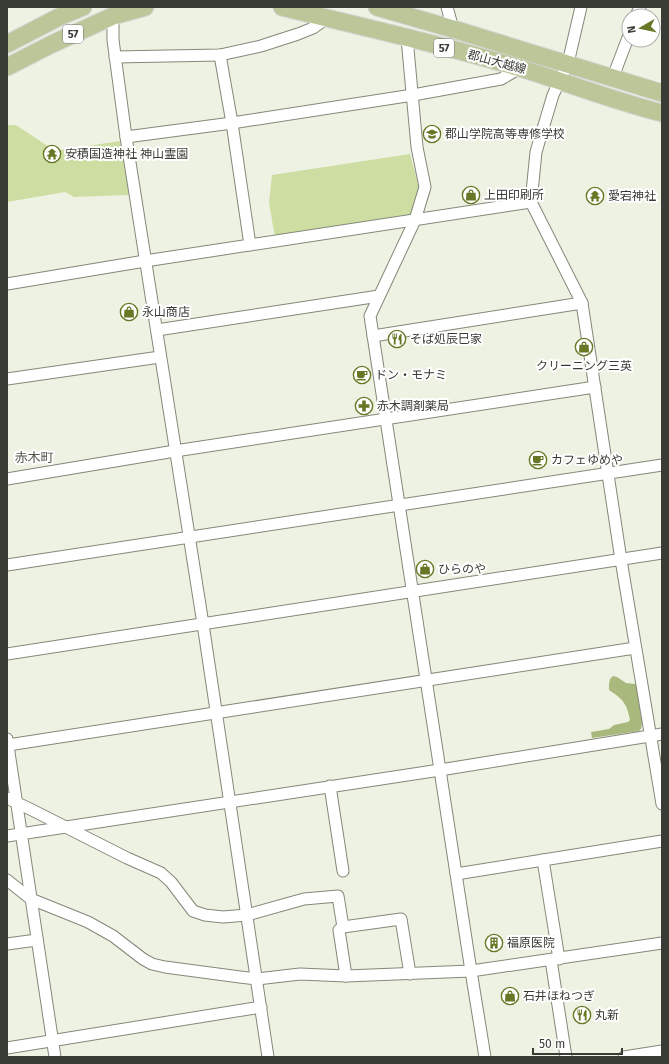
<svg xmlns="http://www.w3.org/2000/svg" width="669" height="1064" font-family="'Fira Sans','Noto Sans JP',sans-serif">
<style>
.green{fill:#cedea2}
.forest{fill:#a9b97d}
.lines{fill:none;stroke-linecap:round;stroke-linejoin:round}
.minor-casing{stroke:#84887a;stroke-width:13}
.primary-casing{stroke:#d3d4d3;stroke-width:19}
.minor{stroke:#fff;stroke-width:11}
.primary{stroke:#bbc799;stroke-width:17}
.labels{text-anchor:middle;stroke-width:4;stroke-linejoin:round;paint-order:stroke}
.shield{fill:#fff;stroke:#747672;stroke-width:1}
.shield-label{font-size:11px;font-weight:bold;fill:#393b35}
.street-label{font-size:12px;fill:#393b35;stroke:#fff}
.poi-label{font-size:12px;fill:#393b35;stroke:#fff;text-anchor:start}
.neighbourhood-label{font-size:13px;fill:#525649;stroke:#fff}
</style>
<rect width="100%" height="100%" fill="#edf2e2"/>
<g class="green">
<path d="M7 125H16L55 151 120 141 129 195 74 197 65 192 7 202Z"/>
<path d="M410 154 419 188 410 217 275 237 269 203 272 175Z"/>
</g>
<path class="forest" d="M613 676 617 677 626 683 636 684 642 723 641 729 639 731 592 738 591 732 609 729 614 725 628 722 630 720C627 704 623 699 609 690V684L610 679Z"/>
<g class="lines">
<defs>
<g id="minor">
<path d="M447 7 453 29"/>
<path d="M581 7 568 63 553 95 536 152 531 202 582 303 621 560 662 804"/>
<path d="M113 16V40L126 137 203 624 268 1057"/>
<path d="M636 16 640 7"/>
<path d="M407 38 417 147 425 187 415 220 370 316 471 971 485 1057"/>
<path d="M220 55 232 123 250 245"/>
<path d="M115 57 220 55 261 46 298 34 313 28 327 18"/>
<path d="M613 77 629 35"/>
<path d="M126 137 232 123 413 95 501 79 520 68"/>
<path d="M7 284 145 261 531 202"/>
<path d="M157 330 379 296"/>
<path d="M373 336 582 303"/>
<path d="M7 379 160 357"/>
<path d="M7 479 175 451 595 387"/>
<path d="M7 565 662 465"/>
<path d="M7 654 662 553"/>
<path d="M7 739 55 1057"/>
<path d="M8 745 635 648"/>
<path d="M330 786 343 871"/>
<path d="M7 798 32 810 127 858 161 873 171 882 193 911 205 915 223 917 247 915 304 899 338 896 343 927"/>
<path d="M7 836 440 770 662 734"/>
<path d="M543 860 559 959"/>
<path d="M456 874 662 841"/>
<path d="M7 880 31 899 88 922 113 936 143 959 152 964 165 967 240 977 257 979 300 974 346 976 471 971 662 943"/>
<path d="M7 944 37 940"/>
<path d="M551 960 566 1057"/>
<path d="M346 976 339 930 343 927 401 919 410 974"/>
<path d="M7 1048 261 1007"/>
<path d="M624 1057 662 1051"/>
</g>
<g id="primary">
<path d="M282 7C362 27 442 44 520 68 568 83 614 101 662 113"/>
<path d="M377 7 453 29 662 93"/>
<path d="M7 44 59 17 83 7"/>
<path d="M7 67 52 44 113 16 145 7"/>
</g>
</defs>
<use href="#minor" class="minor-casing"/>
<use href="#primary" class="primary-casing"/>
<use href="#minor" class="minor"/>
<use href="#primary" class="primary"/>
</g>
<defs>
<symbol id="school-ring" viewBox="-11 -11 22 22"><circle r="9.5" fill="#fff" stroke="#667725" stroke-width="1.5"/><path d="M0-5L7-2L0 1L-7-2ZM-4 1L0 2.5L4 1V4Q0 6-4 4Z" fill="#667725"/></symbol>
<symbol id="temple-ring" viewBox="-11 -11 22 22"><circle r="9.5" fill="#fff" stroke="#667725" stroke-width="1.5"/><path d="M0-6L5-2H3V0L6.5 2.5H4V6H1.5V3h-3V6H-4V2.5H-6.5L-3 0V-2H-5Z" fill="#667725"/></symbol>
<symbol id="shop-ring" viewBox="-11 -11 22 22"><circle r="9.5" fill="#fff" stroke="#667725" stroke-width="1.5"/><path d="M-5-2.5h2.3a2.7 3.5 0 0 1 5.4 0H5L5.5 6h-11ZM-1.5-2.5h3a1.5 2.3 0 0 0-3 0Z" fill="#667725"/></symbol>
<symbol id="restaurant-ring" viewBox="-11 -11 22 22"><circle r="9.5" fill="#fff" stroke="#667725" stroke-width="1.5"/><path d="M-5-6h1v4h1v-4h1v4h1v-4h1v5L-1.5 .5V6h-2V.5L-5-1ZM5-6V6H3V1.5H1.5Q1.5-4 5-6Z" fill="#667725"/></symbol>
<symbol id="cafe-ring" viewBox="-11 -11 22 22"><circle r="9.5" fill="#fff" stroke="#667725" stroke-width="1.5"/><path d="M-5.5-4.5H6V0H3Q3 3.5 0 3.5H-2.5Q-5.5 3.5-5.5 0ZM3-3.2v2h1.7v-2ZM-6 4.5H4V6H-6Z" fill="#667725"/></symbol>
<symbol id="pharmacy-ring" viewBox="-11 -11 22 22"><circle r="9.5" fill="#fff" stroke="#667725" stroke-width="1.5"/><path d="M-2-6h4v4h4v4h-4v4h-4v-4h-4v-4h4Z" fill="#667725"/></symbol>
<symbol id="building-ring" viewBox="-11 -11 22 22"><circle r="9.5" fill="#fff" stroke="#667725" stroke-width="1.5"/><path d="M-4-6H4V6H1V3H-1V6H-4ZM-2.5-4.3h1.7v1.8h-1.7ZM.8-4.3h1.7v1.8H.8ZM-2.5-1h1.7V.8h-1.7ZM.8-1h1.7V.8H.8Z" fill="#667725"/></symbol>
</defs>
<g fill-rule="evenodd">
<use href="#school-ring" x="422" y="124" width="20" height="20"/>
<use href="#temple-ring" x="42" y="144" width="20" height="20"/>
<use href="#shop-ring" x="461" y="185" width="20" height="20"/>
<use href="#temple-ring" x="585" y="186" width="20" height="20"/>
<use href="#shop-ring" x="119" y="302" width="20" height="20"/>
<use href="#restaurant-ring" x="387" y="329" width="20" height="20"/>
<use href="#shop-ring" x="574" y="337" width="20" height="20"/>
<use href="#cafe-ring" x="352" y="365" width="20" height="20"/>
<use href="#pharmacy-ring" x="354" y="396" width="20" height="20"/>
<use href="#cafe-ring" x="528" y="450" width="20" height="20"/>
<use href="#shop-ring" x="415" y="559" width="20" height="20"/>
<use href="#building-ring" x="484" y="933" width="20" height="20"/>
<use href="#shop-ring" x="500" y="986" width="20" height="20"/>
<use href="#restaurant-ring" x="572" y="1005" width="20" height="20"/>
</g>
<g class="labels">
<g class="shield">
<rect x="63" y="25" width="20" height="18" rx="3"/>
<rect x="434" y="39" width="20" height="18" rx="3"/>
</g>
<g class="shield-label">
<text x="73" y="38">57</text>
<text x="444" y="52">57</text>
</g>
<g class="street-label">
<text transform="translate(497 62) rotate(15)" y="4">郡山大越線</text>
</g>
<g class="poi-label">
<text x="445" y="138">郡山学院高等専修学校</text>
<text x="65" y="158">安積国造神社 神山霊園</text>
<text x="484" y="199">上田印刷所</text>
<text x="608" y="200">愛宕神社</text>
<text x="142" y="316">永山商店</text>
<text x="410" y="343">そば処辰巳家</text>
<text x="584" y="370" text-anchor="middle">クリーニング三英</text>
<text x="375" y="379">ドン・モナミ</text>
<text x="377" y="410">赤木調剤薬局</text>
<text x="551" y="464">カフェゆめや</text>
<text x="438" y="573">ひらのや</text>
<text x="507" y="947">福原医院</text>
<text x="523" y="1000">石井ほねつぎ</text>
<text x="595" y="1019">丸新</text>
</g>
<g class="neighbourhood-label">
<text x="34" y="462">赤木町</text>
</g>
</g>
<rect width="669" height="1064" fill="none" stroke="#393b35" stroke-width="16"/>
<g transform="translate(641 28) rotate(261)"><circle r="19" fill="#ffffff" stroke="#b0b1ae"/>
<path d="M0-3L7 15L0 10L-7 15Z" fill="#667725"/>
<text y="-6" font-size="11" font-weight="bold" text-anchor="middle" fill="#393b35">N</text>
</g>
<path d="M533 1048v6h89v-6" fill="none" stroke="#393b35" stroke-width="2"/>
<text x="539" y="1048" font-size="12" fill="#393b35" stroke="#ffffff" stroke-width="3" paint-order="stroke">50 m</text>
</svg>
